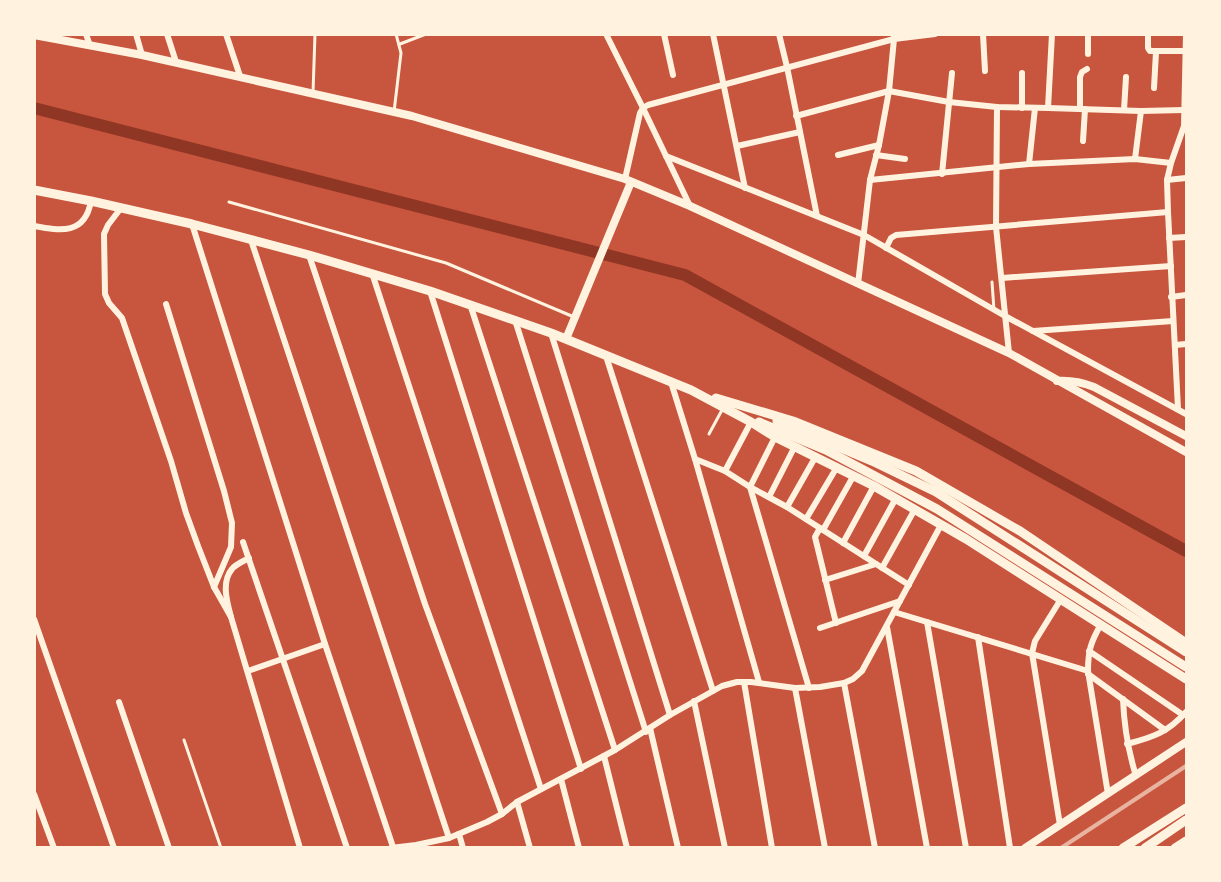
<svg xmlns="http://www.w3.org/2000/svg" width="1221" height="882" font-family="'DM Sans',sans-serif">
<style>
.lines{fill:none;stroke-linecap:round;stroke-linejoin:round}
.canal{stroke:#8f3625;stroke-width:12}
.service{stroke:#fff3e0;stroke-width:3}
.minor{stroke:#fff3e0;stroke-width:6}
.tertiary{stroke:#fff3e0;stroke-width:8}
.secondary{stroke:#fff3e0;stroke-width:9}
.rail{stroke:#e9b49f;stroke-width:4}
</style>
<rect width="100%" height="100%" fill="#c8553d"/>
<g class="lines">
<path class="canal" d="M34 108 685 275 1186 551"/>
<g class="service">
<path d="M400 44 426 34"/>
<path d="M313 93 315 34"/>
<path d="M394 112 401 53 396 34"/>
<path d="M229 202 446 263 574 317"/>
<path d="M992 282 994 310"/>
<path d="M709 434 722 410"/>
<path d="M184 740 221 848"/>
</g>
<g class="minor">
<path d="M86 34 90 46"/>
<path d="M136 34 142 55"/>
<path d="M167 34 176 62"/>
<path d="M226 34 240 76"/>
<path d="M606 34 643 108 690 206"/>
<path d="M664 34 673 75"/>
<path d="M713 34 745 188"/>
<path d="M779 34 787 67 817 216"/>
<path d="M983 34 985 71"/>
<path d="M1148 34V48L1150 51H1186"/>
<path d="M1088 54V34"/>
<path d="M1154 88 1156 52"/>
<path d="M997 107 996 227 1009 353"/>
<path d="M1022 108V73"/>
<path d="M1048 108 1052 34"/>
<path d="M1080 109V77L1082 72 1087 69"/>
<path d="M1124 110 1126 77"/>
<path d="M796 116 889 91 949 102 997 107 1048 108 1141 111 1184 110"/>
<path d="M1083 141 1085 109"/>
<path d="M737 146 800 132"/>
<path d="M838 155 879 145"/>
<path d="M876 155 905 159"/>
<path d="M666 156 864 235 1005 316 1186 414"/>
<path d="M1135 159 1141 111"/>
<path d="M1029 164 1035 108"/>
<path d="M942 174 952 73"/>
<path d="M625 179 640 113 643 108 648 105 894 39 935 34"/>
<path d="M870 180 1029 164 1135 159 1171 163"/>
<path d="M1167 180 1186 178"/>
<path d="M121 208 108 225 104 234 105 294 109 303 122 318 171 461 186 513 198 546 214 587 231 617"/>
<path d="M192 224 325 644 393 847"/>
<path d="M34 226C61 231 85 235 91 201"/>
<path d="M1169 238 1186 237"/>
<path d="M251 240 449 838"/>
<path d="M886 248 891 238 896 235 1168 212"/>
<path d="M309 255 425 604 502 814"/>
<path d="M372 273 541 789"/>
<path d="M1002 278 1171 266"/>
<path d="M858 284 870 180 879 145 889 91 894 39V34"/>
<path d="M430 291 581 769"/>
<path d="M1171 297 1186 295"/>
<path d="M166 304 224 491 232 523 231 547 214 587"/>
<path d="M470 304 615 750"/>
<path d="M515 320 646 732"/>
<path d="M1033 331 1173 321"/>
<path d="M551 333 670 715"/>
<path d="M1175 345 1186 344"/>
<path d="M606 356 713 691"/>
<path d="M671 382 695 459 759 682"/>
<path d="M1178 409 1168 212 1167 180 1171 163 1184 126 1186 34"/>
<path d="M775 437 750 487 809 688"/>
<path d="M695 459 725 471 750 487 787 507 909 585"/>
<path d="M725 471 751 422"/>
<path d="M769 497 795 446"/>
<path d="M787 507 816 456"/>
<path d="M806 519 837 467"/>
<path d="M820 528 815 537 836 623"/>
<path d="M823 530 854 475"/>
<path d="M243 542 347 848"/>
<path d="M843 543 874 486"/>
<path d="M864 556 896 498"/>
<path d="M249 558C244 561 236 564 232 569 221 582 227 602 231 617L300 848"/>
<path d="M882 568 915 509"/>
<path d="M825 580 876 564"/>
<path d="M894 612 1088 671"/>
<path d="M34 619 114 848"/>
<path d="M927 622 966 848"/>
<path d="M1101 624C1091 642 1088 650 1088 671L1108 794"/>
<path d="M887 627 927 848"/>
<path d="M820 628 900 601"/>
<path d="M978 637 1010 848"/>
<path d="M1089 651 1183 715"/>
<path d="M248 671 325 644"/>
<path d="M1088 674 1165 730"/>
<path d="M744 682 772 848"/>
<path d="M844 683 875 848"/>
<path d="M795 688 825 848"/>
<path d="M1123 699C1124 726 1128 750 1136 776"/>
<path d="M694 701 725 848"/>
<path d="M119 702 169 848"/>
<path d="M650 728 678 848"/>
<path d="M1127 744C1154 737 1168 732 1186 712"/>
<path d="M604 756 627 848"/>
<path d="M561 779 579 848"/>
<path d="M34 794 54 848"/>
<path d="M517 802 530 848"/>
<path d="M1060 825 1032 653 1035 641 1061 599"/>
<path d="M459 834 463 848"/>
<path d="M391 848 416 845 449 838 487 822 502 814 517 802 615 750 670 715 722 686 737 682H751L795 688 820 687 844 683 853 679 862 671 941 525"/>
</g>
<g class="tertiary">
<path d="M34 35 142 55 412 116 625 179 690 206 1009 353 1186 452"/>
<path d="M566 339 631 182"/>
<path d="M1057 381C1071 380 1081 382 1094 387L1186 436"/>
<path d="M1025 848 1186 742"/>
</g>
<g class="secondary">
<path d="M34 190 91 201 192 224 309 255 430 291 551 333 691 390 751 422 775 437 874 486 966 539 1186 679"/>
<path d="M716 398 793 421 916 471 1020 531 1186 643"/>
<path d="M777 421 872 461 936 492 1186 652"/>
<path d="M759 422 826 450 937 509 1186 667"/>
<path d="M1123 848 1186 808"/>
<path d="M1145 848 1186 820"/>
<path d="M1175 848 1186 841"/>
</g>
<path class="rail" d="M1061 848 1186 766"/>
</g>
<rect width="1221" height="882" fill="none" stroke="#fff3e0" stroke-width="72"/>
</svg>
